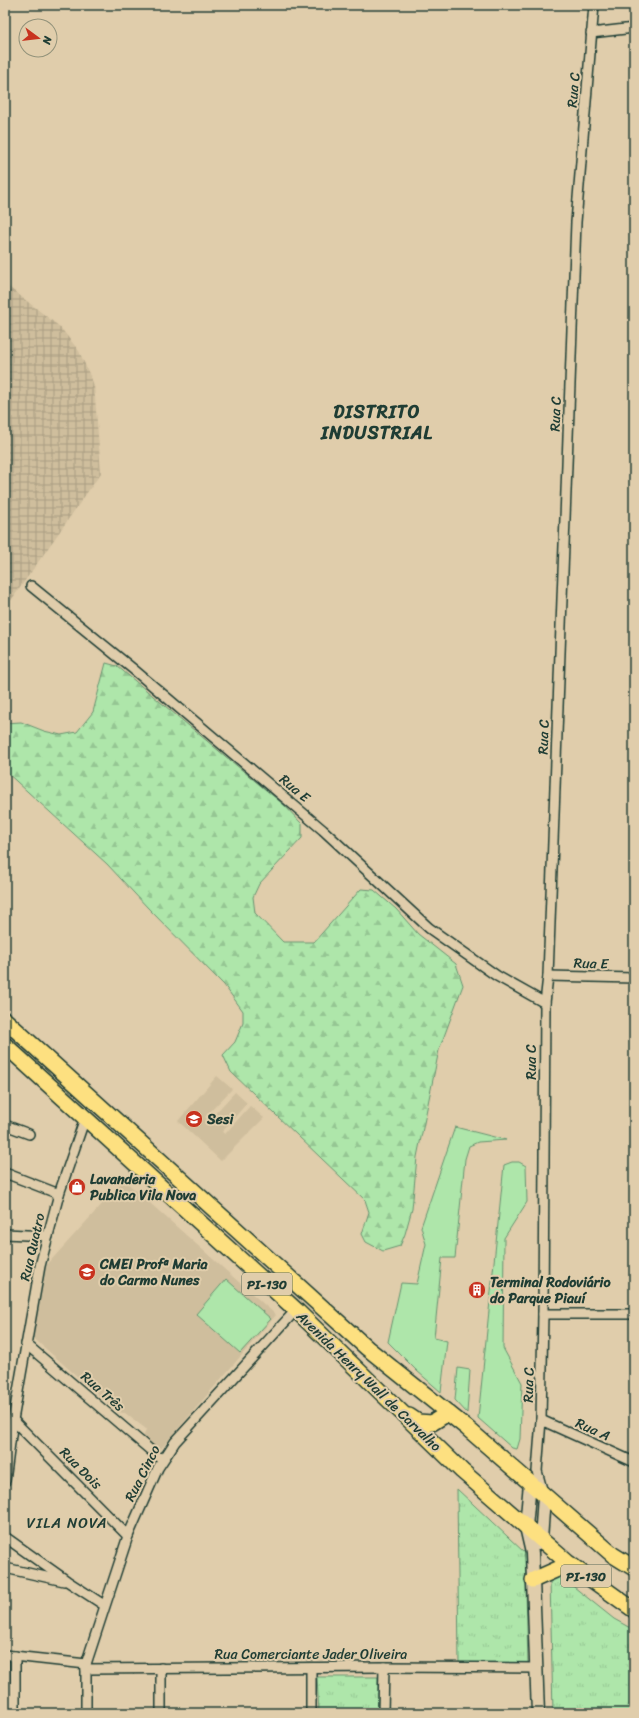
<svg xmlns="http://www.w3.org/2000/svg" width="639" height="1718" font-family="Sriracha,sans-serif">
<style>
.built{fill:#cfbe9d}
.industrial{fill:url(#industrial-grid)}
.grass{fill:#aee6aa;stroke:#66926f}
.forest{fill:url(#forest-firs);stroke:#66926f}
.park{fill:url(#park-tufts);stroke:#66926f}
.lines{fill:none;stroke-linecap:round;stroke-linejoin:round}
.minor-casing{stroke:#1f3d34;stroke-width:12}
.tertiary-casing{stroke:#1f3d34;stroke-width:15}
.primary-casing{stroke:#1f3d34;stroke-width:18}
.minor{stroke:#e0cdab;stroke-width:9}
.tertiary{stroke:#e0cdab;stroke-width:12}
.primary{stroke:#fde080;stroke-width:15}
.labels{text-anchor:middle;stroke-width:4;stroke-linejoin:round;paint-order:stroke}
.shield{fill:#e0cdab;stroke:#596858;stroke-width:1}
.shield-label{font-size:13px;font-weight:bold;fill:#1f3d34}
.street-label{font-size:14px;fill:#1f3d34;stroke:#e0cdab}
.poi-label{font-size:14px;font-weight:bold;fill:#1f3d34;stroke:#e0cdab;text-anchor:start}
.neighbourhood-label{font-size:15px;letter-spacing:1px;fill:#1f3d34;stroke:#e0cdab}
.district-label{font-size:18px;font-weight:bold;letter-spacing:1px;fill:#1f3d34;stroke:#e0cdab}
</style>
<defs>
<pattern id="industrial-grid" width="8" height="8" patternUnits="userSpaceOnUse"><rect width="8" height="8" fill="#cfbe9d"/><path d="M0 4h8M4 0v8" fill="none" stroke="#a79c81"/></pattern>
<pattern id="forest-firs" width="22" height="20" patternUnits="userSpaceOnUse"><rect width="22" height="20" fill="#aee6aa"/><path d="M5 1l3.5 6h-7zM16 11l3.5 6h-7z" fill="#95c693"/></pattern>
<pattern id="park-tufts" width="24" height="20" patternUnits="userSpaceOnUse"><rect width="24" height="20" fill="#aee6aa"/><path d="M3 7l-1-3M5 7V3M7 7l1-3M15 17l-1-3M17 17v-4M19 17l1-3" fill="none" stroke="#95c693"/></pattern>
</defs>
<rect width="100%" height="100%" fill="#e0cdab"/>
<filter id="ink" filterUnits="userSpaceOnUse"><feTurbulence type="fractalNoise" baseFrequency=".025" numOctaves="2"/><feDisplacementMap in="SourceGraphic" scale="8" xChannelSelector="R" yChannelSelector="G"/><feConvolveMatrix kernelMatrix="1 2 1 2 8 2 1 2 1" color-interpolation-filters="sRGB"/></filter>
<g filter="url(#ink)">
<g class="built">
<path d="M217 1076 232 1089 205 1117 209 1120 235 1092 247 1103 222 1132 225 1134 250 1106 264 1118 221 1161 178 1121Z"/>
<path d="M124 1180 276 1315 159 1451 143 1438 146 1429 125 1413 118 1412 30 1335 44 1268Z"/>
</g>
<path class="industrial" d="M5 284 60 327 79 351 94 385 101 473 5 609Z"/>
<g class="grass">
<path d="M455 1127 506 1140 478 1142 469 1146 465 1159 455 1258H442L434 1338 447 1341 441 1392 417 1371 388 1342 401 1283 417 1284 426 1244 421 1227Z"/>
<path d="M512 1162H519L526 1166 527 1202 504 1238 503 1348 522 1383 520 1439 517 1449 512 1448 478 1418 504 1165Z"/>
<path d="M226 1279 271 1319 240 1353 196 1314Z"/>
<path d="M458 1368 470 1370 467 1413 455 1400Z"/>
</g>
<path class="forest" d="M106 663 117 666 284 805 302 824V838L259 884 253 897 255 913 283 942H314L361 889 374 890 396 909 418 934 456 964 463 985 439 1050 417 1157 412 1209 405 1234 400 1246 383 1251 366 1242 362 1234 369 1212 365 1200 231 1072 223 1055 235 1042 243 1023V1011L224 985 148 908 107 864 5 771V723L21 722 44 731 61 735 77 732 93 712Z"/>
<g class="park">
<path d="M457 1489 525 1553 528 1665 459 1664Z"/>
<path d="M559 1575 614 1619 634 1630V1713H553L550 1580Z"/>
<path d="M317 1677H378V1713H319Z"/>
</g>
<g class="lines">
<defs>
<g id="minor">
<path d="M591 33 634 28"/>
<path d="M31 586 133 669 323 830 429 928 497 976 545 1003"/>
<path d="M548 976 634 978"/>
<path d="M5 1125 29 1134"/>
<path d="M5 1173 59 1194"/>
<path d="M5 1234 48 1236"/>
<path d="M543 1314H634"/>
<path d="M26 1344 162 1460"/>
<path d="M13 1420 128 1536"/>
<path d="M541 1420 634 1462"/>
<path d="M5 1481 13 1420 40 1266 59 1194 85 1118"/>
<path d="M543 1493 537 1471 541 1420 543 1314 545 1003 548 976 576 222 594 5"/>
<path d="M5 1537 67 1581 104 1605"/>
<path d="M5 1568 64 1581"/>
<path d="M5 1655 86 1664"/>
<path d="M15 1656V1713"/>
<path d="M161 1668V1713"/>
<path d="M86 1669 384 1667 536 1668"/>
<path d="M86 1713V1664L128 1536 158 1468 175 1442 296 1310"/>
<path d="M311 1713V1668"/>
<path d="M383 1713 384 1667"/>
</g>
<g id="tertiary">
<path d="M530 1483 526 1527 532 1553 538 1713"/>
<path d="M538 1544 541 1540 544 1496"/>
</g>
<g id="primary">
<path d="M5 1020 367 1348 467 1428 613 1555 634 1568"/>
<path d="M5 1045 296 1310 462 1471 567 1562 634 1610"/>
<path d="M409 1416 418 1422 432 1423 448 1413"/>
<path d="M533 1580 569 1564"/>
</g>
</defs>
<use href="#minor" class="minor-casing"/>
<use href="#tertiary" class="tertiary-casing"/>
<use href="#primary" class="primary-casing"/>
<use href="#minor" class="minor"/>
<use href="#tertiary" class="tertiary"/>
<use href="#primary" class="primary"/>
</g>
</g>
<defs>
<symbol id="school-disc" viewBox="-11 -11 22 22"><circle r="9.5" fill="#c8321e" stroke="#e0cdab"/><path d="M0-5L7-2L0 1L-7-2ZM-4 1L0 2.5L4 1V4Q0 6-4 4Z" fill="#fff"/></symbol>
<symbol id="shop-disc" viewBox="-11 -11 22 22"><circle r="9.5" fill="#c8321e" stroke="#e0cdab"/><path d="M-5-2.5h2.3a2.7 3.5 0 0 1 5.4 0H5L5.5 6h-11ZM-1.5-2.5h3a1.5 2.3 0 0 0-3 0Z" fill="#fff"/></symbol>
<symbol id="building-disc" viewBox="-11 -11 22 22"><circle r="9.5" fill="#c8321e" stroke="#e0cdab"/><path d="M-4-6H4V6H1V3H-1V6H-4ZM-2.5-4.3h1.7v1.8h-1.7ZM.8-4.3h1.7v1.8H.8ZM-2.5-1h1.7V.8h-1.7ZM.8-1h1.7V.8H.8Z" fill="#fff"/></symbol>
</defs>
<g fill-rule="evenodd">
<use href="#school-disc" x="184" y="1109" width="20" height="20"/>
<use href="#shop-disc" x="67" y="1177" width="20" height="20"/>
<use href="#school-disc" x="77" y="1262" width="20" height="20"/>
<use href="#building-disc" x="467" y="1280" width="20" height="20"/>
</g>
<g class="labels">
<g class="shield">
<rect x="242" y="1273" width="50" height="22" rx="3"/>
<rect x="561" y="1565" width="50" height="22" rx="3"/>
</g>
<g class="shield-label">
<text x="267" y="1289">PI-130</text>
<text x="586" y="1581">PI-130</text>
</g>
<g class="street-label">
<text transform="translate(573 90) rotate(-85)" y="5">Rua C</text>
<text transform="translate(555 414) rotate(-88)" y="5">Rua C</text>
<text transform="translate(543 737) rotate(-88)" y="5">Rua C</text>
<text transform="translate(295 788) rotate(40)" y="5">Rua E</text>
<text transform="translate(591 963) rotate(2)" y="5">Rua E</text>
<text transform="translate(531 1062) rotate(-90)" y="5">Rua C</text>
<text transform="translate(32 1247) rotate(-77)" y="5">Rua Quatro</text>
<text transform="translate(369 1381) rotate(44)" y="5">Avenida Henry Wall de Carvalho</text>
<text transform="translate(528 1385) rotate(-89)" y="5">Rua C</text>
<text transform="translate(103 1391) rotate(41)" y="5">Rua Três</text>
<text transform="translate(593 1429) rotate(24)" y="5">Rua A</text>
<text transform="translate(81 1468) rotate(45)" y="5">Rua Dois</text>
<text transform="translate(142 1473) rotate(-63)" y="5">Rua Cinco</text>
<text x="311" y="1659">Rua Comerciante Jader Oliveira</text>
</g>
<g class="poi-label">
<text x="207" y="1124">Sesi</text>
<text x="90" y="1184">Lavanderia<tspan x="90" dy="16">Publica Vila Nova</tspan></text>
<text x="100" y="1269">CMEI Profª Maria<tspan x="100" dy="16">do Carmo Nunes</tspan></text>
<text x="490" y="1287">Terminal Rodoviário<tspan x="490" dy="16">do Parque Piauí</tspan></text>
</g>
<g class="neighbourhood-label">
<text x="67" y="1528">VILA NOVA</text>
</g>
<g class="district-label">
<text x="377" y="418">DISTRITO<tspan x="377" dy="21">INDUSTRIAL</tspan></text>
</g>
</g>
<rect width="639" height="1718" fill="none" stroke="#e0cdab" stroke-width="20"/>
<rect x="10" y="10" width="619" height="1698" fill="none" stroke="#1f3d34" stroke-width="1.5" filter="url(#ink)"/>
<g transform="translate(38 38) rotate(105)"><circle r="19" fill="#e0cdab" stroke="#93937b"/>
<path d="M0-3L7 15L0 10L-7 15Z" fill="#c8321e"/>
<text y="-6" font-size="11" font-weight="bold" text-anchor="middle" fill="#1f3d34">N</text>
</g>
</svg>
